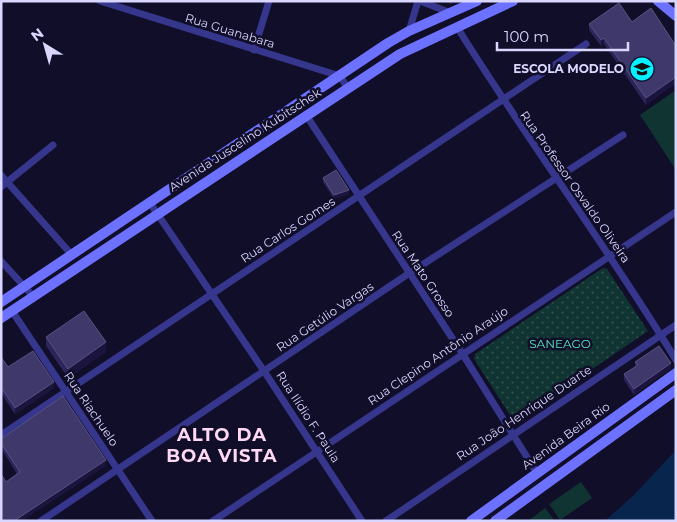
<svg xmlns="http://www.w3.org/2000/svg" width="677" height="522" font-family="Montserrat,sans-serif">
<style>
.grass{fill:url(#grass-dots)}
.pitch{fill:#103431}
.water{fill:#08254e}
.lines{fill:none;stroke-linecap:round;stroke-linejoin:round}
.street{stroke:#35368c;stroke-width:7}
.secondary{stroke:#6d71ff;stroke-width:10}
.wall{fill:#2d2559}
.shaded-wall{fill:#1a143e}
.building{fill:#3f386a;stroke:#585182}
.labels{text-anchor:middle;stroke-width:5;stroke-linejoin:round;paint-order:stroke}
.street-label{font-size:12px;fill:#d9d6ff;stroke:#110e29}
.poi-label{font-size:12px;font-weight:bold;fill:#d9d6ff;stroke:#110e29;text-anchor:end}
.park-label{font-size:12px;fill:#57eabe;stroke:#110e29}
.district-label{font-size:18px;font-weight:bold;letter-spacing:1px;fill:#ffd8f3;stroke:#110e29}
</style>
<defs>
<pattern id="grass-dots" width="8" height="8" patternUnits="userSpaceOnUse" patternTransform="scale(1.25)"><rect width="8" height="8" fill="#103431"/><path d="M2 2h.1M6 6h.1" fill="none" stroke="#325150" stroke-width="1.8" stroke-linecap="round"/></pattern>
</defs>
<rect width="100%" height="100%" fill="#110e29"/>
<path class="grass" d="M603 268 607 269 648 331 519 419 512 418 474 359 475 354Z"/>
<g class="pitch">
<path d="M676 90V170L640 115Z"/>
<path d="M581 482 592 498 560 520 549 504Z"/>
<path d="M545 508 555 521H528Z"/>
</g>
<path class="water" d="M676 450V521H605L634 495Z"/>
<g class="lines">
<g class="street">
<path d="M100 1 340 76 347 87"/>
<path d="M420 1 451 13"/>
<path d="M457 27C527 140 607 246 676 360"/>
<path d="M409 31 418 1"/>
<path d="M254 50 269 1"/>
<path d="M306 115 462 353 537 473"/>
<path d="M1 175 72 255"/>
<path d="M1 187 53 145"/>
<path d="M150 203 264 371 362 521"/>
<path d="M1 261 33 296"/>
<path d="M12 311 152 521"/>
<path d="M1 435 586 44"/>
<path d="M41 521 408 274 623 135"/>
<path d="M213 521 676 212"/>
<path d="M386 521 676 325"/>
</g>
<g class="secondary">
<path d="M658 1 676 16"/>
<path d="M1 302 388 43 409 31 477 1"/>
<path d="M1 318 400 54 513 1"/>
<path d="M471 521 676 373"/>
<path d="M495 521 676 390"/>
</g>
</g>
<g class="wall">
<path d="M443 1H458L451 4Z"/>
<path d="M651 8 646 105 604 44 601 46 589 30V24L632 22Z"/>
<path d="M323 178 349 194 334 199 323 182Z"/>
<path d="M46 337 106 352 68 378 46 346Z"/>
<path d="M1 357 8 367 54 388 15 414 1 393Z"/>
<path d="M635 362 671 368 634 395 624 380V374L635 367Z"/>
<path d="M1 439 106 466 6 482 17 474 1 448Z"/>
</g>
<g class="shaded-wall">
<path d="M451 1H458L451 4Z"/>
<path d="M604 38V44L601 46V40Z"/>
<path d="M676 77V84L646 105V98Z"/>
<path d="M349 190V194L334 199V195Z"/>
<path d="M106 342V352L68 378V369Z"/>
<path d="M671 363V368L634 395V389Z"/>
<path d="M54 382V388L15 414V408Z"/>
<path d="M106 460V466L22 521H14Z"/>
</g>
<g class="building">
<path d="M619 3 632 22 651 8 676 46V77L646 98 604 38 601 40 589 24Z"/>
<path d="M336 170 349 190 334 195 323 178Z"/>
<path d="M84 311 106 342 68 369 46 337Z"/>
<path d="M659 346 671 363 634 389 624 374 638 365 635 362Z"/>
<path d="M33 351 54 382 15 408 1 387V357L8 367Z"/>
<path d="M63 396 106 460 14 521H1V474L6 482 20 472 1 443V439Z"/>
</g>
<defs>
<symbol id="school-disc" viewBox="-11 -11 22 22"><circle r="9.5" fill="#02f2ff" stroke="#110e29"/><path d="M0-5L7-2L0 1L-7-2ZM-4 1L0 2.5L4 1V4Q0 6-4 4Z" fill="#111"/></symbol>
</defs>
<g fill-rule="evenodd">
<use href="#school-disc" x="628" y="55" width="28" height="28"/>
</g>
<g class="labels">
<g class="street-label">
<text transform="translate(230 31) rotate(17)" y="4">Rua Guanabara</text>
<text transform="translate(245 140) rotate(-33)" y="4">Avenida Juscelino Kubitschek</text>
<text transform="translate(575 187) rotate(55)" y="4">Rua Professor Osvaldo Oliveira</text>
<text transform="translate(288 230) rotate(-33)" y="4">Rua Carlos Gomes</text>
<text transform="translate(423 274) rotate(56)" y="4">Rua Mato Grosso</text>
<text transform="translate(325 317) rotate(-34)" y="4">Rua Getúlio Vargas</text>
<text transform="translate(438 356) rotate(-34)" y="4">Rua Clepino Antônio Araújo</text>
<text transform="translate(91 409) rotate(56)" y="4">Rua Riachuelo</text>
<text transform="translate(524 413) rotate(-34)" y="4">Rua João Henrique Duarte</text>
<text transform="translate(308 417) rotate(57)" y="4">Rua Ilídio F. Paula</text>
<text transform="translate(566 436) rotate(-36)" y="4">Avenida Beira Rio</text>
</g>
<g class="poi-label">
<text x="624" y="73">ESCOLA MODELO</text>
</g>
<g class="park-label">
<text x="560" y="348">SANEAGO</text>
</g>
<g class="district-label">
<text x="222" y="441">ALTO DA<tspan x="222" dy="21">BOA VISTA</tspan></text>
</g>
</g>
<rect width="677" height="522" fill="none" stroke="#d9d6ff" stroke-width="5"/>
<g transform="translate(45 45) rotate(323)" stroke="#110e29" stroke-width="4" paint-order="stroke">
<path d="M0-4L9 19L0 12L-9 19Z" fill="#d9d6ff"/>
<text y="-8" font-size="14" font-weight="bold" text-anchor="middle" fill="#d9d6ff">N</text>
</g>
<path d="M497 42v8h131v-8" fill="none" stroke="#d9d6ff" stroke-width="2.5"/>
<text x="504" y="42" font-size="15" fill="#d9d6ff" stroke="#110e29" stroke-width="4" paint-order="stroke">100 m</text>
</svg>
